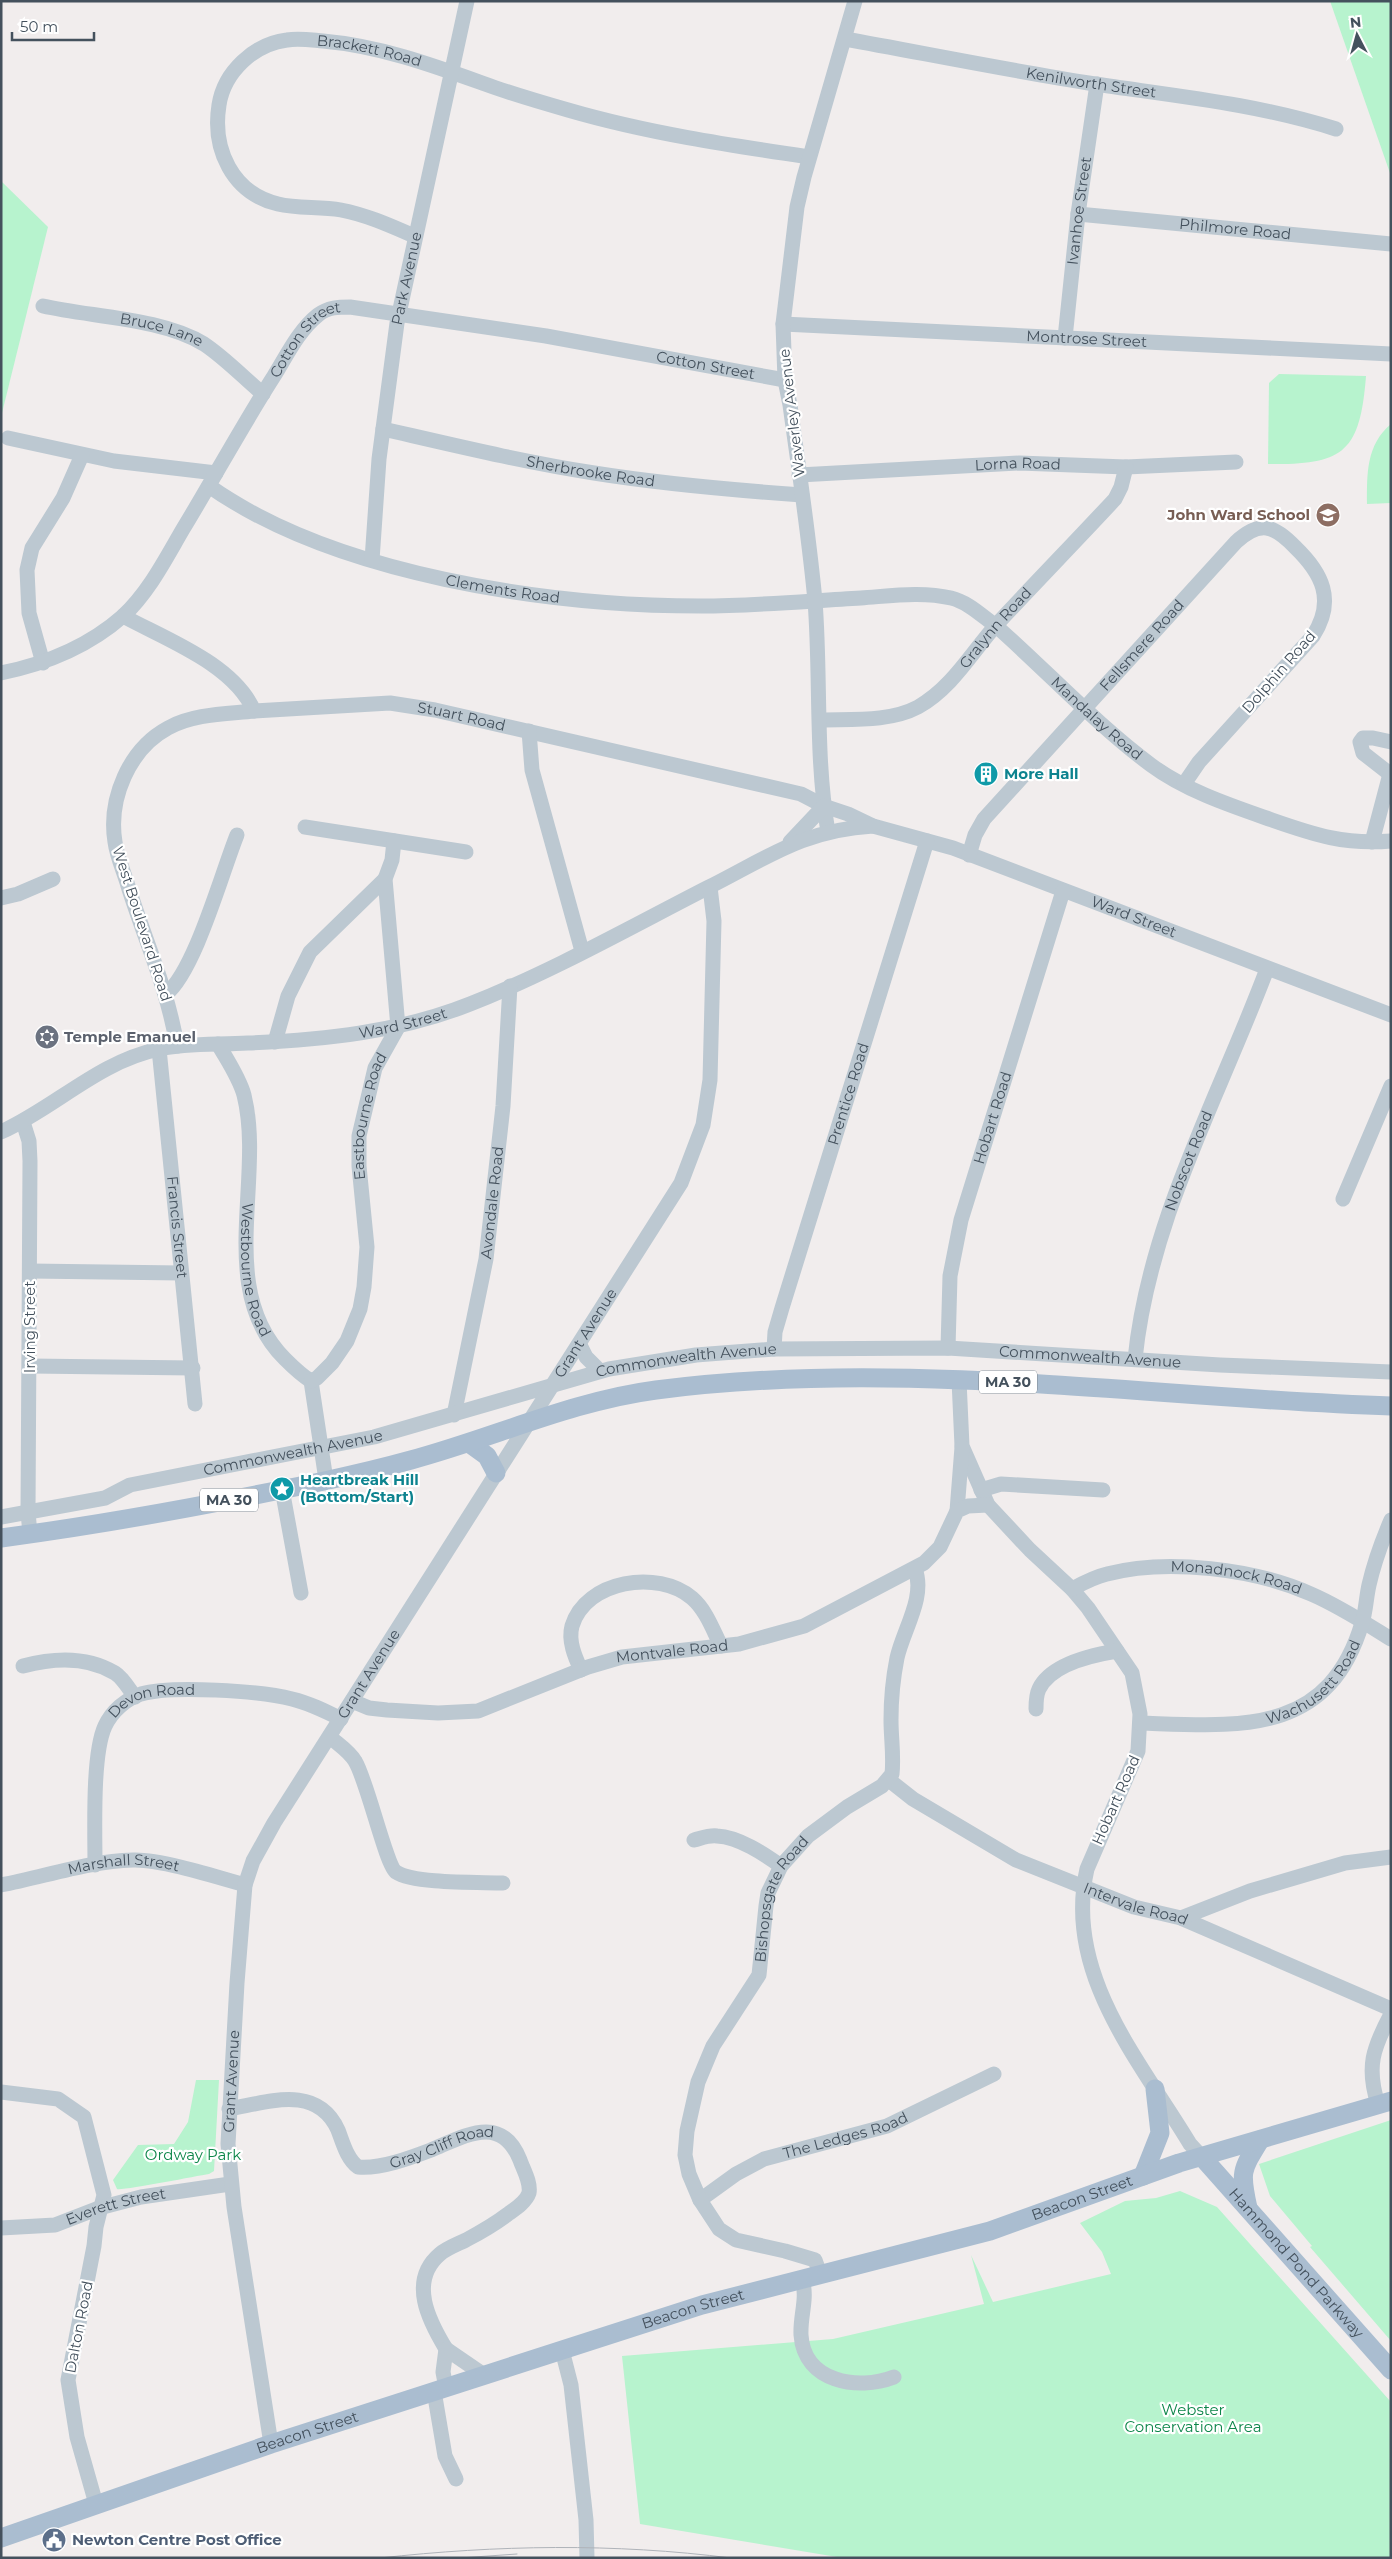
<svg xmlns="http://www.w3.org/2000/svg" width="1392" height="2559" font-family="Montserrat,sans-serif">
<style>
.green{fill:#b7f3ce}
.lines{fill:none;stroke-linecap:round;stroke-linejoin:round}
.minor{stroke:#bcc8d1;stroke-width:15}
.major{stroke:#aabdd0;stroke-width:19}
.tram{stroke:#afb3b9;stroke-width:1}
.labels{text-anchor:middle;stroke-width:4.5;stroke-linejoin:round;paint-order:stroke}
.shield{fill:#fff;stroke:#7c858e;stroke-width:1}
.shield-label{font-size:14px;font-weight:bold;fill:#44515d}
.street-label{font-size:15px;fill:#44515d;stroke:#fff}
.education-label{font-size:15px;font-weight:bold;fill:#785e54;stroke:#fff;text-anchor:end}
.culture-label{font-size:15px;font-weight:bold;fill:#0d838f;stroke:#fff;text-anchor:start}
.worship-label{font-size:15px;font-weight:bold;fill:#5b616d;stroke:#fff;text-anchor:start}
.park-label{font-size:15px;fill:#0d864a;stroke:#fff}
.service-label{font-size:15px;font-weight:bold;fill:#4e5e75;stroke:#fff;text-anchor:start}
</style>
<rect width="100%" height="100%" fill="#f1eded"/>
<g class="green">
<path d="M1330 1H1391V176Z"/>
<path d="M1 181 48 227 1 417Z"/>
<path d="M1279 374 1366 376C1360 453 1343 465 1268 464L1269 383Z"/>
<path d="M1391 424V503L1367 504C1367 474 1366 445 1391 424Z"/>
<path d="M196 2080H219L214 2171 209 2174C196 2176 122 2191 117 2189L113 2180 138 2145 174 2144 188 2122Z"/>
<path d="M1391 2120V2341L1310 2247 1312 2246 1270 2196 1259 2164Z"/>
<path d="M1180 2191 1217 2207 1391 2402V2558H843L640 2524 622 2356 833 2339 984 2304 971 2255 993 2302 1111 2274 1102 2252 1080 2223 1125 2201 1156 2198Z"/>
</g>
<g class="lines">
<g class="minor">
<path id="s1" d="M845 39C928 54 1011 71 1095 84 1176 96 1258 104 1336 129"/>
<path id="s2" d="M1078 214 1391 244"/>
<path id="s3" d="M414 236C391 226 367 215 341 210 320 206 298 209 278 204 232 193 212 149 219 105 224 72 254 44 287 40 299 38 311 40 323 41 380 46 432 65 485 84 512 94 540 102 568 110 647 133 728 145 809 157"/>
<path id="s4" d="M43 306C91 317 162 318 204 344 225 358 244 378 263 394"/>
<path id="s5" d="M783 324 1391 354"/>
<path id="s6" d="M1065 338 1078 214 1097 84"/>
<path id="s7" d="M383 429C453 445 523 462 594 473 663 484 732 490 802 495"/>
<path d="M8 438 114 461 216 473"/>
<path id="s8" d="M799 475 1019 463 1126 467 1236 462"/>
<path id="s9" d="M209 486C335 575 548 606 701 606 754 606 807 601 861 598 890 596 922 591 951 598 968 602 982 616 996 626 1048 672 1096 724 1151 765 1186 791 1232 806 1272 820 1315 835 1345 845 1391 841"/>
<path id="s10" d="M372 560 379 459 397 323 467 1"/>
<path id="s11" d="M123 616C165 639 234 664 254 711L390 703 435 710 801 794 824 806"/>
<path d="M43 663 29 613 27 570 32 548 63 498 82 455"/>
<path id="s12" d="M1 673C45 664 89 646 123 616 149 592 166 558 183 529 214 478 242 426 274 376 287 355 299 330 318 315 328 307 339 307 350 307L546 336 785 380"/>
<path id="s13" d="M821 720C852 719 890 722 918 707 952 688 972 652 997 624 1036 582 1076 541 1115 499L1121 487 1126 467"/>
<path d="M529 731 532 770 582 951"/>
<path d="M1390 774 1363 753 1360 742 1363 738H1373L1391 742"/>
<path d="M305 827 466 852"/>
<path d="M828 832C815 756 821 678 815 601 809 536 799 471 790 405L785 380 783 324 797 207 804 177 855 1"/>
<path id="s14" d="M790 842 824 806 848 814 873 826 953 848 1391 1015"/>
<path d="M1372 842 1390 774"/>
<path id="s15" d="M969 855 975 835 984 819 1236 542C1260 520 1274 525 1295 547 1322 573 1336 600 1313 636L1199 762 1184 784"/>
<path d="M1 898 18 894 53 879"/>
<path d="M166 994C195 971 222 872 237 835"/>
<path d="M275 1042 288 996 310 952 385 879"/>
<path id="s16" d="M218 1044C227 1060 239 1077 244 1095 265 1179 215 1290 285 1359 293 1367 301 1375 311 1381L326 1480"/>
<path d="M177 1046C168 990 145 940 128 886 124 872 117 857 115 842 108 799 129 749 168 728 193 714 226 714 254 711"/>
<path id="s17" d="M159 1049 195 1404"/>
<path d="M23 1122 29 1141 30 1161 28 1512 30 1534"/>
<path id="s18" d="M1 1132C56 1107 98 1062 159 1049 188 1043 219 1045 248 1043 323 1040 400 1032 470 1004 551 972 629 928 707 888 767 858 803 830 873 826"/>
<path d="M1343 1199 1391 1086"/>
<path d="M30 1271 181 1273"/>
<path d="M580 1345 586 1357 600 1371"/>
<path id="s19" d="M948 1348 950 1276 961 1220 1063 891"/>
<path id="s20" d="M774 1349 775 1332 782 1308 927 841"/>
<path id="s21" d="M1135 1359C1149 1221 1219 1097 1267 969"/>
<path d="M30 1366 193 1368"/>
<path d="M959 1380 962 1446 988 1505 1030 1550 1072 1589 1088 1608 1132 1673 1140 1714 1138 1751 1087 1869C1063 1973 1140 2061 1190 2144L1202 2157"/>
<path id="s22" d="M311 1381 317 1378 332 1363 347 1341 360 1309 364 1287 367 1247 359 1166V1136L375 1068 398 1027 385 879 392 860 394 841"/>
<path id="s23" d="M454 1415 486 1259 503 1106 510 986"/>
<path d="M282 1489 301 1593"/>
<path d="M981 1490 1001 1484 1103 1490"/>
<path d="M957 1511 962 1447"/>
<path id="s24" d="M1 1517 105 1498 130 1485 374 1437 609 1369 696 1355 774 1349 948 1348 1220 1365 1391 1372"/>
<path id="s25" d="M1072 1589C1083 1583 1094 1577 1107 1574 1167 1558 1255 1569 1311 1594 1339 1606 1365 1623 1391 1639"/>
<path d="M23 1666C53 1658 87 1656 115 1673 123 1678 129 1689 135 1697"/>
<path d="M581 1670C575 1657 568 1641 572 1626 586 1580 658 1569 692 1598 706 1610 713 1630 721 1646"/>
<path id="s26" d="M352 1701 369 1708 387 1710 438 1713 478 1711 588 1667 622 1657 739 1644 804 1626 924 1563 940 1547 957 1511 968 1506 988 1505"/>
<path d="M1036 1709C1036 1702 1036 1695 1039 1689 1051 1664 1092 1655 1117 1651"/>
<path id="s27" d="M1140 1723C1238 1726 1328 1737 1362 1623 1366 1611 1366 1598 1369 1585 1374 1563 1382 1541 1391 1520"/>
<path d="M330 1737C339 1745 349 1751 355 1761 367 1780 386 1865 396 1872 414 1884 479 1882 503 1883"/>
<path id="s28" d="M889 1780 913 1799 1016 1860 1134 1907 1181 1918 1391 2009"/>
<path d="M694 1840C702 1838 709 1835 717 1836 739 1837 764 1854 781 1866"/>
<path id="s29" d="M95 1865C95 1831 92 1754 105 1726 112 1711 126 1699 141 1694 171 1685 261 1691 292 1699 309 1703 325 1711 341 1719"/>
<path id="s30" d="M1 1885C44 1877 89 1861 133 1860 161 1859 217 1877 245 1885"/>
<path d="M1181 1918 1250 1891 1345 1863 1391 1857"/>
<path d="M1 2092 58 2099 84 2117 104 2195 96 2227 94 2246 68 2380 77 2437 96 2504"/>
<path d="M1378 2104C1366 2067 1373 2048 1391 2014"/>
<path id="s31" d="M229 2109C269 2102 317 2084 338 2130 343 2143 347 2159 358 2167 381 2169 410 2158 431 2150 465 2136 501 2113 520 2160 523 2169 531 2182 529 2193 526 2202 515 2209 508 2214 495 2224 481 2232 466 2240 458 2244 447 2248 440 2254 408 2281 429 2321 446 2349"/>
<path id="s32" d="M700 2200 736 2174 764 2159 887 2126 994 2074"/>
<path id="s33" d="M1 2228 55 2225 99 2208 141 2197 230 2184"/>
<path id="s34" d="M820 2274 815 2260 785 2251 736 2240 719 2229 700 2200 689 2174 685 2155 687 2131 698 2082 713 2046 759 1975 766 1906 768 1893 781 1866 808 1836 847 1807 882 1786 892 1774C894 1756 891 1738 891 1720 891 1700 893 1678 897 1658 903 1630 926 1597 915 1569"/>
<path d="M802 2278C808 2300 800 2314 801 2335 804 2382 858 2391 894 2377"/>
<path d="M562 2350 571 2385 586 2520 587 2558"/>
<path d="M446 2388 443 2372 446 2349 484 2375"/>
<path d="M434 2391 445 2456 456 2479"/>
<path id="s35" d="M271 2444 234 2207 228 2144 237 1983 245 1885 253 1861 274 1823 681 1183 703 1125 710 1080 714 921 710 887"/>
</g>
<g class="major">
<path d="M469 1443 487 1456 496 1473"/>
<path d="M1 1538C83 1527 164 1513 245 1497 301 1486 357 1475 411 1460 493 1438 572 1401 656 1390 900 1358 1146 1398 1391 1406"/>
<path id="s36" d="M1202 2157 1391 2370"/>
<path d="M1143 2176 1160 2133 1155 2089"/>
<path d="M1248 2208C1240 2172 1241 2171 1260 2140"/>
<path id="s37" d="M1 2538 271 2444 702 2305 990 2231 1179 2163 1391 2101"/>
</g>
<g class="tram">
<path d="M380 2558C497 2545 614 2543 731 2558"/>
<path d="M460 2558 517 2554"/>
</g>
</g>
<defs>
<symbol id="school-disc" viewBox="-11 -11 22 22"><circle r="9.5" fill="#8d6e63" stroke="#fff"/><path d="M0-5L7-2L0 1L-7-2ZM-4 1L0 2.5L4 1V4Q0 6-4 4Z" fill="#fff"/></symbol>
<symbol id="building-disc" viewBox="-11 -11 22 22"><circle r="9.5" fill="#0f9aa8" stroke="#fff"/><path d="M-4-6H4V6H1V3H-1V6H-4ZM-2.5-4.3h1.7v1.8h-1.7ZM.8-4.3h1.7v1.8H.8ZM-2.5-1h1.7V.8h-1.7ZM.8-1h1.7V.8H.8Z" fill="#fff"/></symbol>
<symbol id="synagogue-disc" viewBox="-11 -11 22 22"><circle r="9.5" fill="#6b7280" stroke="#fff"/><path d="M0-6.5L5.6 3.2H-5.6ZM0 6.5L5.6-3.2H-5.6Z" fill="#fff"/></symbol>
<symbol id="sight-disc" viewBox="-11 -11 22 22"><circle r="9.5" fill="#0f9aa8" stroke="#fff"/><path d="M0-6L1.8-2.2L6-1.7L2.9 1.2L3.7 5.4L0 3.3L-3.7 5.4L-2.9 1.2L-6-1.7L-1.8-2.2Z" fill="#fff"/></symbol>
<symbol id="civic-disc" viewBox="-11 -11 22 22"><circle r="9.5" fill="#5c6f8a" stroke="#fff"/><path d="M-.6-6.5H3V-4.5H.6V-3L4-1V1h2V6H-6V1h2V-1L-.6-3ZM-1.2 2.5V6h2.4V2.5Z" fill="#fff"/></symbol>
</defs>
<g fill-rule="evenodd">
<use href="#school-disc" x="1314" y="501" width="28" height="28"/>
<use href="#building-disc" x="972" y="760" width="28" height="28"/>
<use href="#synagogue-disc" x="33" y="1023" width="28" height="28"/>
<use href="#sight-disc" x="268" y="1475" width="28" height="28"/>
<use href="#civic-disc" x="40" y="2526" width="28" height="28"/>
</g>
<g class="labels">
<g class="shield">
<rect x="979" y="1370.5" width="58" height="23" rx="4"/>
<rect x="200" y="1488.5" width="58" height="23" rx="4"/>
</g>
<g class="shield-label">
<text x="1008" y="1387">MA 30</text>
<text x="229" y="1505">MA 30</text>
</g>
<g class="street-label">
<text dy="5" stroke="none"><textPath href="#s3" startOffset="452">Brackett Road</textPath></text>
<text dy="5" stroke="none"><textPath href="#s1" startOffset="250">Kenilworth Street</textPath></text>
<text dy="5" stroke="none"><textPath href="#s6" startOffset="128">Ivanhoe Street</textPath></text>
<text dy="5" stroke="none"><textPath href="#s2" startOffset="158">Philmore Road</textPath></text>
<text dy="5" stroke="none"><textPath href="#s10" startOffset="284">Park Avenue</textPath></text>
<text dy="5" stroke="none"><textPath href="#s4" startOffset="121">Bruce Lane</textPath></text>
<text dy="5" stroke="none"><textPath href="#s5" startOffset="304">Montrose Street</textPath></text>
<text dy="5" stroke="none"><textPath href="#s12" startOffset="470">Cotton Street</textPath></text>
<text dy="5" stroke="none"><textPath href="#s12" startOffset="890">Cotton Street</textPath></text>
<text transform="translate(792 413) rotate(-97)" y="5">Waverley Avenue</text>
<text dy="5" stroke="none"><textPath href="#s8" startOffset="219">Lorna Road</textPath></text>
<text dy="5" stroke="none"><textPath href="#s7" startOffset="212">Sherbrooke Road</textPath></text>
<text dy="5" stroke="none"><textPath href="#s9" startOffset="314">Clements Road</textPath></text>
<text dy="5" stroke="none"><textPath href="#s13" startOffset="210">Gralynn Road</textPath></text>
<text dy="5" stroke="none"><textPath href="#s15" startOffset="274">Fellsmere Road</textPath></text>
<text transform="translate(1279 672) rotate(-49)" y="5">Dolphin Road</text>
<text dy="5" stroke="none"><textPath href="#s11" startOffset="374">Stuart Road</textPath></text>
<text dy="5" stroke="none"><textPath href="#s9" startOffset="954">Mandalay Road</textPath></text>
<text dy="5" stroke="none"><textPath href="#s14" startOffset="379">Ward Street</textPath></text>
<text transform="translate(142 924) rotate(72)" y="5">West Boulevard Road</text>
<text dy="5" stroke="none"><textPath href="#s18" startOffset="425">Ward Street</textPath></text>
<text dy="5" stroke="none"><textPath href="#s20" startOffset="266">Prentice Road</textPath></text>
<text dy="5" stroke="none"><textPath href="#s19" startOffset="236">Hobart Road</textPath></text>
<text dy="5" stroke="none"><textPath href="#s22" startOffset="284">Eastbourne Road</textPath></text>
<text dy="5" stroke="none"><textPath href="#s21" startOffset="206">Nobscot Road</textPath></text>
<text dy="5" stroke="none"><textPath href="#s23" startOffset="216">Avondale Road</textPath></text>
<text dy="5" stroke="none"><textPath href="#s17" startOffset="179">Francis Street</textPath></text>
<text dy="5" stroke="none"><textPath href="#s16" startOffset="234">Westbourne Road</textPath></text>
<text transform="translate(30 1327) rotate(-90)" y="5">Irving Street</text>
<text dy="5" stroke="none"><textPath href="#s35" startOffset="1212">Grant Avenue</textPath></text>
<text dy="5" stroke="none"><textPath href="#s24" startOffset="1110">Commonwealth Avenue</textPath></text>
<text dy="5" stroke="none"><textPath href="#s24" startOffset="705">Commonwealth Avenue</textPath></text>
<text dy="5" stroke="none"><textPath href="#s24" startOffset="300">Commonwealth Avenue</textPath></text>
<text dy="5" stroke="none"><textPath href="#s25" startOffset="169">Monadnock Road</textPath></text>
<text dy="5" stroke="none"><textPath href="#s26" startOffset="332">Montvale Road</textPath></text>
<text dy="5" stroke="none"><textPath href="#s35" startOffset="808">Grant Avenue</textPath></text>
<text dy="5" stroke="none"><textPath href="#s27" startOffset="189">Wachusett Road</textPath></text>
<text dy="5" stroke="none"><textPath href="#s29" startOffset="198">Devon Road</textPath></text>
<text transform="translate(1116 1800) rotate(-66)" y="5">Hobart Road</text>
<text dy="5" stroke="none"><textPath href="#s30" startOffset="125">Marshall Street</textPath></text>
<text dy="5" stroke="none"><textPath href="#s34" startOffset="478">Bishopsgate Road</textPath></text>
<text dy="5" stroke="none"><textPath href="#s28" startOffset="278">Intervale Road</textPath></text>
<text dy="5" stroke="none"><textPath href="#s35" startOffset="366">Grant Avenue</textPath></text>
<text dy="5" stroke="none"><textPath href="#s32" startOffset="161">The Ledges Road</textPath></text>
<text dy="5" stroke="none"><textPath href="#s31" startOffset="252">Gray Cliff Road</textPath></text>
<text dy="5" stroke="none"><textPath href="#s37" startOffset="1134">Beacon Street</textPath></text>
<text dy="5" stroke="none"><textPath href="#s33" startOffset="118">Everett Street</textPath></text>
<text dy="5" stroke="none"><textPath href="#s36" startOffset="142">Hammond Pond Parkway</textPath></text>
<text dy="5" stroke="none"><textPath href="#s37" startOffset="729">Beacon Street</textPath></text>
<text transform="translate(79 2327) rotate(-79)" y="5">Dalton Road</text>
<text dy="5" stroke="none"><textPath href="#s37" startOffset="324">Beacon Street</textPath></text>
</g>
<g class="education-label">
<text x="1310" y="520">John Ward School</text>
</g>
<g class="culture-label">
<text x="1004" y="779">More Hall</text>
<text x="300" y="1485">Heartbreak Hill<tspan x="300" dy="17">(Bottom/Start)</tspan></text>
</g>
<g class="worship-label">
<text x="64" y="1042">Temple Emanuel</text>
</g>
<g class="park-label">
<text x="193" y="2160">Ordway Park</text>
<text x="1193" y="2415">Webster<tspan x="1193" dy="17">Conservation Area</tspan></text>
</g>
<g class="service-label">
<text x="72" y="2545">Newton Centre Post Office</text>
</g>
</g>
<rect width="1392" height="2559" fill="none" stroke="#44515d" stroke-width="5"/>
<g transform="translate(1357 35) rotate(354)" stroke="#ffffff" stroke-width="4" paint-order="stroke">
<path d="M0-4L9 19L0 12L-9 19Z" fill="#44515d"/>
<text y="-8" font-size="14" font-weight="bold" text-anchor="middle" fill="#44515d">N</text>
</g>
<path d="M12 32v8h82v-8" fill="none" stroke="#44515d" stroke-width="2.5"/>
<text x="20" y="32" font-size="15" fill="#44515d" stroke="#ffffff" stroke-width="4" paint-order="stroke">50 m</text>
</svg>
